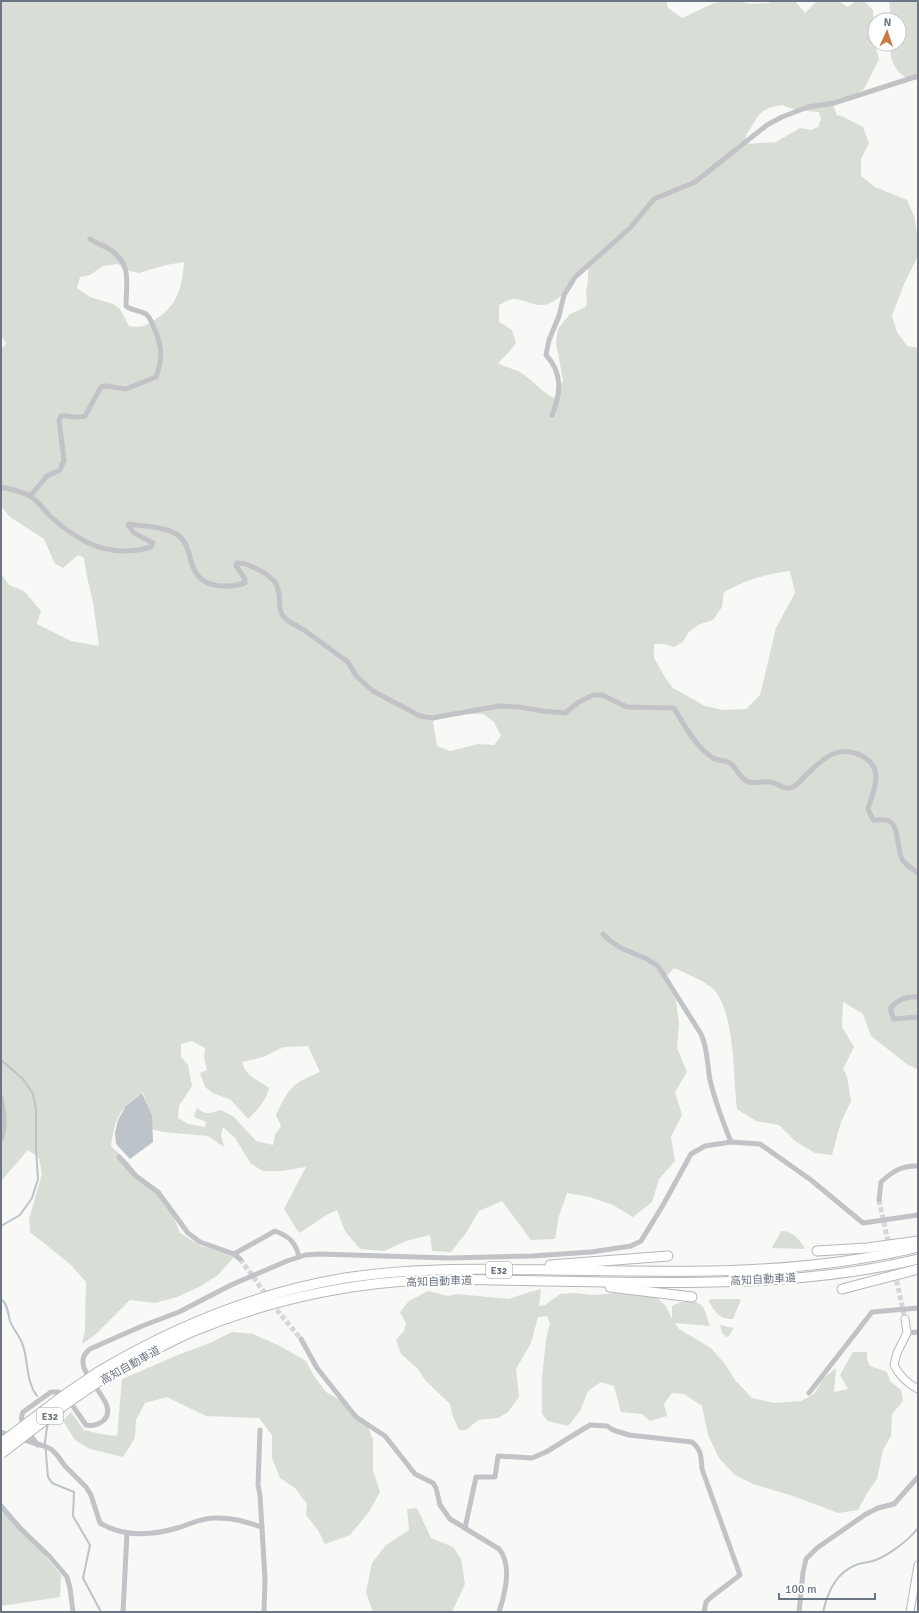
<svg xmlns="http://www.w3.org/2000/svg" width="919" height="1613" font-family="Signika,'Noto Sans JP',sans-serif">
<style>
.green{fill:#d8ddd6;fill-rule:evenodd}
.water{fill:#bcc3c9}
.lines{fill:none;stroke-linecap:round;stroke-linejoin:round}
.stream{stroke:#bcc3c9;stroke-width:2}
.street-tunnel{stroke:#d5d7da;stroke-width:5;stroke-dasharray:5 2.5;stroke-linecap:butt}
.secondary-casing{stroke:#b6b9be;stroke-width:9}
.highway-casing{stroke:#b5b7ba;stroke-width:11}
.street{stroke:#c1c3c7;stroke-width:5}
.secondary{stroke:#fff;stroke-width:7}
.highway{stroke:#fff;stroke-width:9}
.highway-bridge-casing{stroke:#b5b7ba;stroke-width:11;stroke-linecap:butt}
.highway-bridge{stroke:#fff;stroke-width:9}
.labels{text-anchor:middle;stroke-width:4;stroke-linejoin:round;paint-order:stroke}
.shield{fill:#fff;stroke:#989ea8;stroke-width:1}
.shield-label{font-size:10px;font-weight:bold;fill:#6c7583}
.street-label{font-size:11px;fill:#6c7583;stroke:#fff}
</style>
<rect width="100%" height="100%" fill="#f8f8f7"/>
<g class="green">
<path d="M1 1H666L668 8 682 18 714 3 726 1H737L751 4 769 3 770 1H795L805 13 817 1H839L847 7 857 1H864L873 10 875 44 879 59 864 89 849 97 832 103 837 115 844 117 863 127 869 143 861 159V176L875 187 907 200 914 216 918 239V256L904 284 892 316 897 332 907 346 918 348V1069L908 1065 871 1036 863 1014 843 1002 842 1027 854 1047 843 1069 847 1076 851 1101 841 1122 832 1155 815 1153 795 1141 779 1125 756 1121 737 1109C733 1075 735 1019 716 992 710 983 685 973 674 968L664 979 676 1000 679 1024 677 1048 687 1072 675 1092 682 1115 671 1137 675 1161 659 1179 652 1202 633 1217 613 1205 590 1197 567 1193 559 1216 555 1239 531 1240 502 1201 479 1211 466 1233 451 1252 432 1251 430 1235 406 1241 384 1251 360 1249 345 1231 337 1210C323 1215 312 1226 299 1233L284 1209 306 1167 281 1171H263L251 1164 235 1138 223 1127 221 1134 224 1147 208 1136 163 1132 146 1128 150 1115 143 1092C119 1109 115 1118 111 1146L129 1163 138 1177 158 1190 171 1211 180 1233 201 1246 225 1252 234 1257 218 1275 199 1287 177 1297 155 1303 130 1300 96 1334 82 1344 85 1330 86 1282 70 1264 30 1232 29 1219 42 1174 39 1158 28 1150 1 1181V574L9 585 24 591 41 611 37 624 71 641 99 646 93 602 87 577 84 558 78 555 63 568 55 564 44 539 10 517 1 506V349L6 344 1 335ZM782 105 796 110 819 112 821 119 818 127 811 130 800 128 776 142 746 144V135C760 116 756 109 782 105ZM184 262C183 277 180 298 168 309 165 313 160 316 156 319 146 326 141 328 129 326L120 309 113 304 90 297 77 288 80 277 90 275 103 266 118 264 126 270 139 273 166 265ZM588 269V281L586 293 587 301 586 307 570 314 558 329 556 343 563 380 560 389 554 398C539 391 532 378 518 371 511 368 505 367 498 363L508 353 516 343 512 330 499 322V305C503 303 508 300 513 299 521 298 533 306 543 305 564 302 572 278 588 269ZM790 571 795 593 776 628 760 695 746 709 723 710 705 706 673 688 666 679 654 658V644H664L674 647 683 642 688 633 698 625 713 620 722 607 724 592C746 580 765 574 790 571ZM447 714H483L494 722 501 736 494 745 478 744 450 751 437 746 433 721ZM192 1041 205 1048 204 1057 207 1070 200 1073 205 1087 213 1093 231 1100 248 1119C257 1110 266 1101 269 1088 258 1080 245 1076 242 1062L263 1057 284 1047 308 1046 320 1072C291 1084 289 1088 276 1115L281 1126 275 1135 273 1145 256 1141 234 1117 221 1110C211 1113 204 1116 197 1107L194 1117 206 1122 205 1127 188 1124 178 1118 179 1106 192 1086 188 1065 181 1057V1044Z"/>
<path d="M889 1H918V78C905 82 896 71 892 60 890 56 891 49 890 44H899V20H891Z"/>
<path d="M781 1231C793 1231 799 1239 805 1249L772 1248Z"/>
<path d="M541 1289 539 1306 545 1305 560 1294 573 1293 595 1295 614 1293 656 1297 666 1306 672 1319V1306C680 1301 696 1298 703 1307 706 1312 708 1320 710 1326L675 1323 679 1329 711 1348 725 1364 735 1380 752 1398 774 1403 801 1401 814 1394 824 1378 836 1368 834 1392 848 1389 840 1375 853 1352H867V1360L870 1366 887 1372 890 1381 901 1390 903 1401 892 1414 891 1436 883 1450 877 1479 867 1493 858 1510 838 1513 793 1496 753 1484 735 1475 719 1458 708 1435 702 1406 684 1394 672 1393 664 1404 667 1416 650 1421 642 1414 621 1412 614 1386 601 1382 588 1391 580 1411 568 1426 548 1421 542 1414V1377L546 1340 550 1323 547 1316 538 1317 531 1343 516 1369 519 1397 508 1412 498 1418 478 1420 466 1430H459L453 1417 450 1404 425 1380 418 1369 401 1354 396 1340 404 1331 406 1323 400 1312 409 1301 428 1291 448 1296 457 1294 509 1299 526 1293Z"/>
<path d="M710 1299H740V1302L733 1319C719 1319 716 1313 709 1302Z"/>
<path d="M720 1325 734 1328 729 1336 726 1337 722 1333Z"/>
<path d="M232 1332 253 1334 278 1345 306 1361 314 1376 326 1392 342 1401 366 1422 373 1439V1470L380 1492 369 1512 350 1535 325 1544 318 1530 306 1515 307 1504 295 1488 280 1478 272 1458V1435L259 1418 206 1416 167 1397 145 1403 136 1420 135 1438 123 1457 90 1449 75 1440 63 1421 71 1412 84 1430 101 1434 117 1436 122 1379 178 1355 210 1343Z"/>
<path d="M1 1504 61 1575 60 1597 1 1606Z"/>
<path d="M417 1508 431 1538 453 1547 461 1559 465 1584 452 1612H373L366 1592 372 1563 386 1545 409 1530 407 1509Z"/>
</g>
<path class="water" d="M142 1093 152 1116 153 1142 130 1159 116 1144 115 1133 118 1120 126 1106Z"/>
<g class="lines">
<g class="stream">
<path d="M1 1060 23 1079 33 1094 36 1109V1148L38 1179 32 1198 20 1215 1 1226"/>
<path d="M1 1299C8 1304 8 1314 10 1321 13 1329 19 1335 22 1343 29 1360 25 1380 37 1396"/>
<path d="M48 1421 45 1442 48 1477 52 1483 74 1492 73 1516 90 1545 83 1578 101 1612"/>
<path d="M823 1612C828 1591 836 1572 858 1564 863 1563 868 1562 873 1561 888 1556 909 1540 918 1528"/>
</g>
<g class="street-tunnel">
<path d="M879 1200 905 1319"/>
<path d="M240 1259 268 1297"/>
<path d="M272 1304 301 1339"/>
</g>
<defs>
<g id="secondary">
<path d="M905 1319 907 1333 897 1353 894 1365C899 1375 908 1384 918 1389"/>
<path d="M910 1612 918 1565"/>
</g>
<g id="highway">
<path d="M817 1251 867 1248 918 1241"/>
<path d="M550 1265 668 1256"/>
<path d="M610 1287 692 1297"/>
<path d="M842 1289 918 1269"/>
<path d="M98 1372C175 1326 256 1293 345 1278 415 1267 486 1269 556 1270 677 1272 800 1276 918 1247"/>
<path d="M101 1380C132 1362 162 1345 194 1331 257 1305 326 1288 394 1282 446 1278 498 1280 549 1281 672 1283 798 1288 918 1259"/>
</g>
</defs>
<use href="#secondary" class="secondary-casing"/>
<use href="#highway" class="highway-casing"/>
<g class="street">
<path d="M552 415C561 393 563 373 546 355L549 340 559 316 564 295 569 287 575 277 630 228 654 199 695 182 767 125 782 117 808 107 834 103 918 76"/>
<path d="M1 487C9 489 20 491 28 495 37 499 43 509 50 516 80 543 110 559 151 547L153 543 134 533 128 525 129 524C146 527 166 526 179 536 189 544 189 559 194 569 202 589 228 588 245 583V579L236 566 237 563 246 564 257 569 266 574 276 583 279 594 280 609 282 615 288 621 304 630 348 662 356 676 373 691 420 716 432 718 499 706 519 707 542 711 565 713 579 702 593 695H602L627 707 674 708C684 725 696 747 713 758 718 761 726 760 730 763 738 769 739 779 749 782 756 784 763 781 770 782 777 783 782 789 790 788 796 787 800 781 804 777 822 760 837 742 864 757 885 770 873 791 868 809L873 820C878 820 884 819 889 821 899 825 897 850 902 859 906 866 912 868 918 873"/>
<path d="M30 496 47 476 60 470 64 460 59 420 61 416C69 415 76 419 85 416L101 387 106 386 126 389 156 377C163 359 162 345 154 328 152 323 150 317 146 314 139 310 132 311 126 306 126 284 132 265 112 251 106 246 97 244 90 239"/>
<path d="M603 934 609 940 621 948 647 959 658 966 701 1034C708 1049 707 1064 710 1080 715 1101 723 1122 731 1142"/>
<path d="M918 997C906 996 900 999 891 1007V1012L894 1019 918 1017"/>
<path d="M1 1098C4 1112 6 1126 1 1140"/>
<path d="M119 1157 136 1176 158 1192 188 1233 200 1242 234 1254 240 1259"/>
<path d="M879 1200 881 1182C892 1172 902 1165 918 1166"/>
<path d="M234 1254 275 1231C289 1236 296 1243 299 1257"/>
<path d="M907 1333 918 1332"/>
<path d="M301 1339 317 1368 356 1417 385 1436 415 1474 433 1483 436 1488 440 1505 450 1519 499 1549C513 1565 505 1594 499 1612"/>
<path d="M809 1393 872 1312 918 1308"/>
<path d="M260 1430 258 1485 260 1495 265 1579 264 1612"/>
<path d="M1 1432 11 1436"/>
<path d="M21 1439 44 1446 51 1449 57 1455 65 1466 86 1487 91 1495 100 1523C125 1538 155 1535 181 1527 191 1523 203 1518 214 1518 231 1517 246 1522 262 1527"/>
<path d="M38 1445C31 1435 17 1424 23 1412L51 1392H58L66 1396 86 1425C92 1426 99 1425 104 1420 123 1401 63 1369 90 1349L142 1326 179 1312 231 1285 287 1261 305 1255 319 1254 449 1258 532 1256 591 1252 631 1246 641 1241 663 1205 691 1154 705 1146 731 1142 760 1144 811 1180 863 1223 918 1215"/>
<path d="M1 1506 19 1527 50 1557 67 1577 70 1588 73 1612"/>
<path d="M465 1528 476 1477H495L498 1456 532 1458 546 1452 590 1425 607 1426 613 1430 629 1435 692 1442C702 1450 701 1458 702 1469L740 1575 710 1598 706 1602 704 1612"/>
<path d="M123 1612 127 1533"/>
<path d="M799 1612 803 1572 806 1559 817 1548 866 1514 878 1508 894 1504 918 1477"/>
</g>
<use href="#secondary" class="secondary"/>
<use href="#highway" class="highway"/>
<defs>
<g id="highway-bridge">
<path d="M1 1443 60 1398 98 1372"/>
<path d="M1 1454 66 1404 101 1380"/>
</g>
</defs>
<use href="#highway-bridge" class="highway-bridge-casing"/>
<use href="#highway-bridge" class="highway-bridge"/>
</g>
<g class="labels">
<g class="shield">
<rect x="486" y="1262" width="26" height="16" rx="3"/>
<rect x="37" y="1408" width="26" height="16" rx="3"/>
</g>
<g class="shield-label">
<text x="499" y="1274">E32</text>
<text x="50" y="1420">E32</text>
</g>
<g class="street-label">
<text transform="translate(763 1279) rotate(-3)" y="4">高知自動車道</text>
<text transform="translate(439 1281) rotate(-2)" y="4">高知自動車道</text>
<text transform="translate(130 1365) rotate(-29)" y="4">高知自動車道</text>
</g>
</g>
<rect width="919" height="1613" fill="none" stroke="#6c7583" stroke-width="4"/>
<g transform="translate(887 32) rotate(3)"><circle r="19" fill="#ffffff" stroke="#c4c8cd"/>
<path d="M0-3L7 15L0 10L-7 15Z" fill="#cd7b42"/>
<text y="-6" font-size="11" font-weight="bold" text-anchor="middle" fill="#6c7583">N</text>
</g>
<path d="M779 1593v6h96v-6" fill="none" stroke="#6c7583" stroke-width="2"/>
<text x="785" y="1593" font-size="12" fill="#6c7583" stroke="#ffffff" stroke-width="3" paint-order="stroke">100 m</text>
</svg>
